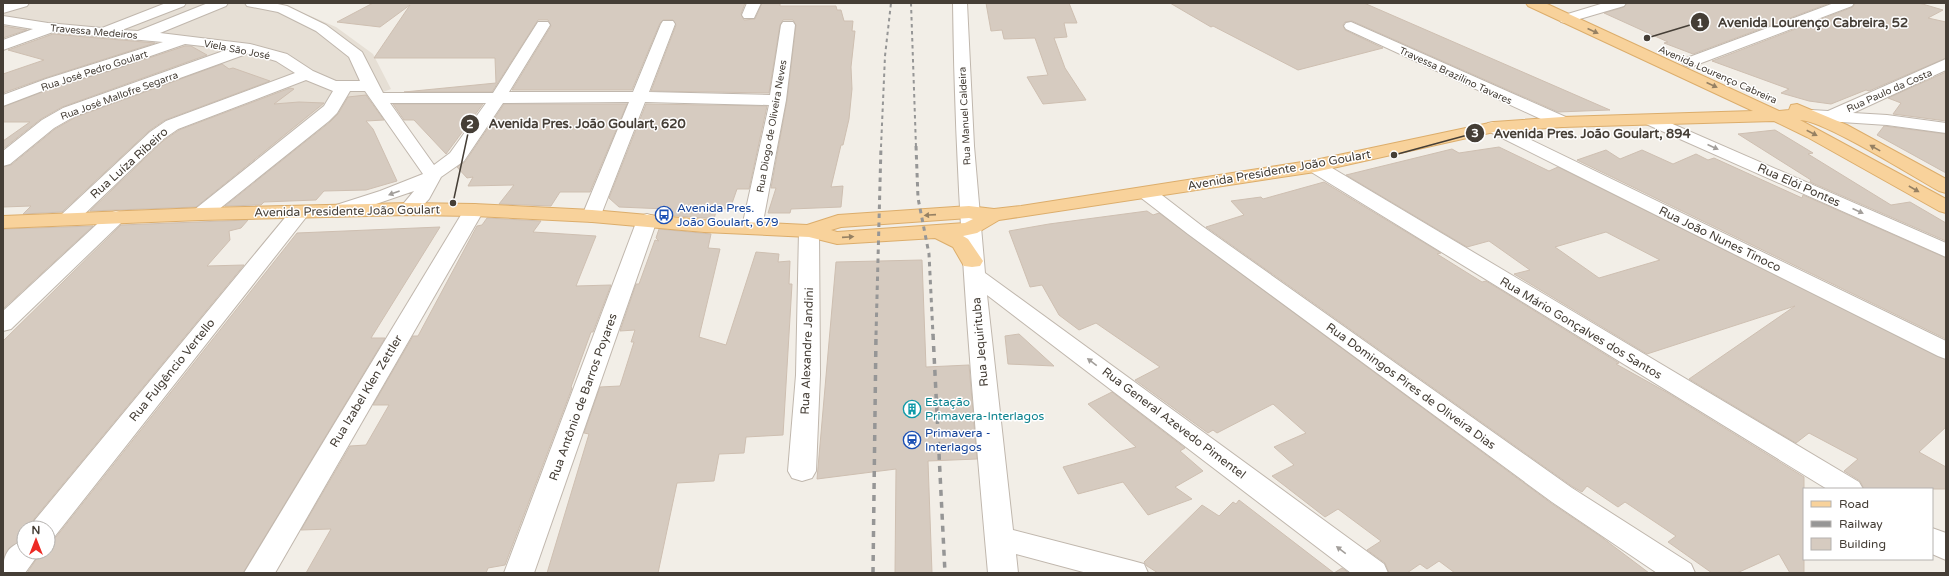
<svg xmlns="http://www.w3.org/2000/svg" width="1949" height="576" font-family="'Varela Round',sans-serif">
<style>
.residential{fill:#e6dfd5}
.building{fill:#d6cbc0;stroke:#cebfb1;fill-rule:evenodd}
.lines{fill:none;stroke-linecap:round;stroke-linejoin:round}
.minor-casing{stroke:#c0b7ad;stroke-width:2}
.major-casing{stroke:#dcad6b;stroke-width:2}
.minor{fill:#fff;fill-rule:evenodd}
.major{fill:#f8d29b;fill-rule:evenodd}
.rail-far2{stroke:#969696;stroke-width:2;stroke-dasharray:3.5 3.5;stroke-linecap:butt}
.rail-far1{stroke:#969696;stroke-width:3;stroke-dasharray:4.5 4.5;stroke-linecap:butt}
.rail{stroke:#969696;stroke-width:3.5;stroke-dasharray:6 6;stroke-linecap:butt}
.oneway{fill:#968163}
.oneway2{fill:#a29e9a}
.labels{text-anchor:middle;stroke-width:3;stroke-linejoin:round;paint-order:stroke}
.far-street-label{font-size:10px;fill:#453e36;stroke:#fff}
.street-label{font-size:12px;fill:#453e36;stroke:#fff}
.transit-label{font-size:12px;fill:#164399;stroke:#fff;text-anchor:start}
.culture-label{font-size:12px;fill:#0d838f;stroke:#fff;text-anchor:start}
.leader{fill:none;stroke:#453e36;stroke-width:1.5}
.callout-dot{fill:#453e36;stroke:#fff;stroke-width:1.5}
.mark-label{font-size:12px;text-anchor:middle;font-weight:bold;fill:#fff}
.callout-label{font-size:13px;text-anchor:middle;font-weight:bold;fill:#453e36;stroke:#fff;stroke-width:3;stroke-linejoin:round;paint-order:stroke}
</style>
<rect width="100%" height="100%" fill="#f2eee7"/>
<path class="residential" d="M3 3H262L285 5 336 27 373 54 391 89 350 105 284 159 241 155 190 131 204 116 149 89 119 60 41 40 47 34 3 27Z"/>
<g class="building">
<path d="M373 3H745L741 14 744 20 755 19 762 3H780V6H836L837 10H841L844 21H853L852 31H855L851 67 852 89 849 119 843 145H841L831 187 843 186 841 207 791 209 790 213H768L776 188H771L787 100 796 25 793 20H783L780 25 769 93 651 91 676 25 673 20H663L660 23 632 90H512L551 26 548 20H538L492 92H404L496 83 495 58H374L410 5 380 27 337 22Z"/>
<path d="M986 3H1069L1077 23H1064L1067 37 1054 38 1065 68 1086 100 1043 104 1027 77 1048 75 1035 38 1004 39 1002 30 991 31Z"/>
<path d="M1170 3H1364L1610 110 1558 112 1352 21 1345 22 1343 25 1345 30 1383 48 1298 70 1213 26 1211 27Z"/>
<path d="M1627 3H1830L1693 54 1664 43 1668 42 1604 13 1624 7Z"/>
<path d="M1855 3H1919L1943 10 1928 18 1946 22V58L1869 91 1866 90 1831 104 1809 101 1781 93 1789 89 1712 61 1853 7Z"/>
<path d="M3 26 27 30 3 38Z"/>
<path d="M53 34 155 43 45 78 3 93V74L44 60 8 50Z"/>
<path d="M185 46H191L207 55 62 107 41 119 3 149V141L30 122H3V107L58 86 113 70Z"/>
<path d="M222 64 229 69 233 68 270 81 165 120 149 131 62 212 23 214 31 206 3 207V167L11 165 55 129 76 117Z"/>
<path d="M1946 72V121L1893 114 1901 103 1888 98Z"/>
<path d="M290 88 294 89 274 104 299 102 324 103 196 207 90 211 163 141 179 130Z"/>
<path d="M366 95 384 120 366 121 373 129 397 181 366 190 324 191 316 200 264 202 261 205 225 206 330 122 338 114 348 97Z"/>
<path d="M393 104H483L446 154 414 120H404Z"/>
<path d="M504 104H627L590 192H560L551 206 499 204 514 185 468 186 473 177 467 178 457 167 465 162Z"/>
<path d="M646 104 767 106 749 189H737L730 209 717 208 714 219 704 218 664 215 666 209 619 207 609 198Z"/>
<path d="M1884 126 1946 134V173L1877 135Z"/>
<path d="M1775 130 1813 153 1808 154 1891 205 1910 202 1946 223V241L1810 182 1811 180 1738 134Z"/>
<path d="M1499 147 1549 171 1558 167 1946 360V427L1919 452 1946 467V489H1864L1860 481 1844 471 1858 459 1809 433 1796 443 1689 379 1795 306 1647 354 1514 274 1530 270 1489 241 1467 247 1346 175 1452 149 1459 153ZM1606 232 1660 260 1599 278 1555 247Z"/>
<path d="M1606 150 1620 159 1642 150 1673 164 1696 154 1708 160 1714 158 1802 198 1803 195 1946 258V339L1577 160Z"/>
<path d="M1324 182 1441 253 1437 254 1482 282 1486 281 1619 363 1616 364 1668 393 1804 477V573H1790L1779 554 1737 573H1712L1668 542 1676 536 1625 502 1618 507 1587 486 1582 492 1573 487 1206 227 1244 215 1231 201 1261 197 1263 199Z"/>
<path d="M1147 211 1153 215 1159 213 1551 503 1600 536 1649 573H1455L1439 561 1427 569 1420 564 1407 573H1389L1385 563 1367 550 1381 541 1338 509 1325 517 1272 476 1294 465 1274 447 1306 433 1273 404 1217 433 1213 430 1208 433 1135 380 1160 367 1096 323 1079 330 1059 315 1042 285 1030 287 1009 231 1049 224Z"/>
<path d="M487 218 541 221 533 232 596 236 576 286 611 285 593 332H591L571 387 572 388 505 565 488 568 486 573H306L331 529 301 530 350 446 366 445 389 405H373L413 336H418L477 226 482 225Z"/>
<path d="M248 220 241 228 229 231 230 240 207 266 244 265 34 519 30 528H24V540L9 548 3 559V341L121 225Z"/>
<path d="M93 226 4 308 3 309V231L5 229Z"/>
<path d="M440 227 371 338H385L243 573H27L41 552H48V539L56 537 297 233Z"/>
<path d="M659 229 711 234 708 248 720 249 699 337 726 345 756 252 779 254 778 262 790 261 789 284H792L783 435 746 437 744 453 719 454 714 481 677 483 658 573H547L589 434 584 433 600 387 620 386 634 342H631L635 330 620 331 636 284H639L655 240 659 241 656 238Z"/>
<path d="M922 260 926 367 969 365 977 459 928 461 932 573H895L896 469 817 479 836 262Z"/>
<path d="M1019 334 1054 366 1008 364 1005 336Z"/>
<path d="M1112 392 1185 448 1180 451 1203 471 1175 487 1192 499 1148 515 1123 482 1078 494 1063 467 1136 447 1088 404Z"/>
<path d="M1239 500 1334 573 1342 568 1349 573H1158L1147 566 1144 562 1202 505 1219 516 1233 502 1236 504Z"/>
</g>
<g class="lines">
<defs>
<g id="minor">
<path d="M7 3H29L27 6 3 13V4Z"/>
<path d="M166 3H186L184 6 122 30 138 31 208 3H228L226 6 160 33 250 44 287 54 313 71 336 81H360L349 57 316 31 278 12 247 6 245 3H273L287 6 326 25 362 52 383 93H493L538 22H548L550 25 509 92H633L661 24 663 21H673L675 24 649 92 770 95 781 25 783 22H793L795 25 786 100 762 227 759 231 752 233 745 231 742 227 769 105 645 102 599 220 592 222 585 220 582 216 629 102 503 103 464 161 441 177 429 199 416 213 409 215 402 213 399 209 414 191 344 215 337 217 330 215 327 211 330 207 380 191 423 174 365 91H350L337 113 329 121 208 218 201 220 194 218 191 214 194 210 324 106 333 91 306 80 178 129 162 140 75 223 68 225 61 223 58 219 61 215 150 132 166 121 295 73 276 61 249 53 75 116 54 128 10 164 3 166V151L42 120 63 108 229 49 185 44 113 69 58 85 3 106V95L46 79 163 42 53 32 3 50V40L33 29 3 24V16L48 23 102 28ZM390 103H486L450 153 434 165Z"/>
<path d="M747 3H761L754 18H744L742 15Z"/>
<path d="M953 3H967L974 146 985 273 1384 564 1388 573H1351L987 295 1013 530 1133 561 1144 564 1148 573H1087L1016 554 1018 573H988C971 383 955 194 953 3Z"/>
<path d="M1604 3H1626L1624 6 1566 23 1561 22 1559 19 1561 16Z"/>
<path d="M1834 3H1854L1852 6 1696 65 1690 67 1684 65 1682 62 1684 59Z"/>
<path d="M1351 22 1568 118 1571 122 1568 126 1562 127 1556 126 1346 29 1344 26 1346 23Z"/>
<path d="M1946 59V70L1853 113 1887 115 1946 123V133L1887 125 1811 120 1805 119 1802 115 1805 111 1811 110 1828 111Z"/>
<path d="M1652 115 1946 243V257L1646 124 1643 120 1646 116Z"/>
<path d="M1494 122 1946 341V359L1938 356 1488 131 1485 127 1488 123Z"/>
<path d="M1315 160 1322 162 1859 482 1863 489H1827L1308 170 1306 166 1308 162Z"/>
<path d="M1147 187 1154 189 1202 226 1572 488 1691 564 1695 573H1657L1552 502 1188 234 1140 197 1137 193 1140 189Z"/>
<path d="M474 204 481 206 484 210 275 573H244L464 210 467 206Z"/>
<path d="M300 206 307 208 310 212 307 216 55 536 48 538V528H31L35 520 293 208Z"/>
<path d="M116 211 123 213 126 217 123 221 11 329 3 331V311L109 213Z"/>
<path d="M647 214 654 216 657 220 534 573H504L637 220 640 216Z"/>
<path d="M809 225 816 227 819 231 820 375 816 471 812 478 802 481 792 478 788 471 796 375 799 231 802 227Z"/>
<path d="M1932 528 1946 533V560L1932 554Z"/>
<path d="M24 541V552H40L25 573H3C3 556 7 546 24 541Z"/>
</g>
<path id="major" d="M1526 3H1545L1779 111 1789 110 1791 105 1797 104 1847 125 1946 179V193L1939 191C1914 177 1823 120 1800 120L1946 199V213L1939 211 1807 137 1774 121 1562 127 1494 132 1315 172 999 220 977 233 963 236 968 239 983 261 980 266 972 267 964 266 953 247 935 238 837 244 809 237 704 232 592 222 474 216 409 215 201 220 3 228V216L201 208 409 203 474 204 592 210 704 220 807 225 838 215 969 206 994 209 1021 206 1315 160 1494 122 1562 117 1753 111 1528 6ZM969 218 973 219 965 223 837 232 831 230 841 227Z"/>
</defs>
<use href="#minor" class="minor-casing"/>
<use href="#major" class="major-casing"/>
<use href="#minor" class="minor"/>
<use href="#major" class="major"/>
<g class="rail-far2">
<path d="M911 3 916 147"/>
<path d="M881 147 885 56 891 3"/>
</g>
<g class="rail-far1">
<path d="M916 146 918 198 929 254 933 335"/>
<path d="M876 335 881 146"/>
</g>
<g class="rail">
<path d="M933 334 945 573"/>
<path d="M873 573 876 334"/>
</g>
</g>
<defs><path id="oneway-solid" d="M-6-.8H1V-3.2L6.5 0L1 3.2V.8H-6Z"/></defs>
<g class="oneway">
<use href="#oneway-solid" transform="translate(1593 31) rotate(25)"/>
<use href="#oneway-solid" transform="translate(1712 85) rotate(25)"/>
<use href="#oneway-solid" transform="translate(1812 133) rotate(27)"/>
<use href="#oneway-solid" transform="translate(1875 148) rotate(-151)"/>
<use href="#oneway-solid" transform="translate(1914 189) rotate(30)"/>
<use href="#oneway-solid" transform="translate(930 215) rotate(176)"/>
<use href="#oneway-solid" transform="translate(848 237) rotate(-4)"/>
</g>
<g class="oneway2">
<use href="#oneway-solid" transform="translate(1713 147) rotate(24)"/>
<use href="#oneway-solid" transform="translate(394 193) rotate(160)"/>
<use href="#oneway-solid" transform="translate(1858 211) rotate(24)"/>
<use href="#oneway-solid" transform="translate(1092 362) rotate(-143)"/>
<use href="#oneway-solid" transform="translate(1341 550) rotate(-143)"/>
</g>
<defs>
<symbol id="bus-ring" viewBox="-11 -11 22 22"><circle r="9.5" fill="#fff" stroke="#1a4fb4" stroke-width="1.5"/><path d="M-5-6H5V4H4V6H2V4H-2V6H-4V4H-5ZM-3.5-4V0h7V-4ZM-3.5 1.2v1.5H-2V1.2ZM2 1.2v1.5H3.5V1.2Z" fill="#1a4fb4"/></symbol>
<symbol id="building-ring" viewBox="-11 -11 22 22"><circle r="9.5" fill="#fff" stroke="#0f9aa8" stroke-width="1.5"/><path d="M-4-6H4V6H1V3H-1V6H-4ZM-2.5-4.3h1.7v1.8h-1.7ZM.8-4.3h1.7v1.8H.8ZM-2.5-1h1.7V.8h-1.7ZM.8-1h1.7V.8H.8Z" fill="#0f9aa8"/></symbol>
<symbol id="station-ring" viewBox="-11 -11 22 22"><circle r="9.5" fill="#fff" stroke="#1a4fb4" stroke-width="1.5"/><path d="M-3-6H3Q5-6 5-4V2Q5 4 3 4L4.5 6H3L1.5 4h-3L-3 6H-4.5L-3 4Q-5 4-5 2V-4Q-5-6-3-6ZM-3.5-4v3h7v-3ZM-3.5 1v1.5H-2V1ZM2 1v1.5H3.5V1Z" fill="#1a4fb4"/></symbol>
</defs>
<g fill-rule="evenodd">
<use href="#bus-ring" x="654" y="205" width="20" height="20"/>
<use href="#building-ring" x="902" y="399" width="20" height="20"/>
<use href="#station-ring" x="902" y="430" width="20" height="20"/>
</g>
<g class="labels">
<g class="far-street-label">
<text transform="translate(94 31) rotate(5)" y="4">Travessa Medeiros</text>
<text transform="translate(237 49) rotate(11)" y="4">Viela São José</text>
<text transform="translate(94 70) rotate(-18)" y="4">Rua José Pedro Goulart</text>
<text transform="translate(1718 74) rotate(24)" y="4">Avenida Lourenço Cabreira</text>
<text transform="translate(1456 75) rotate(25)" y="4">Travessa Brazilino Tavares</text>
<text transform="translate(1889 90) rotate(-24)" y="4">Rua Paulo da Costa</text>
<text transform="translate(119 95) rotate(-20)" y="4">Rua José Mallofre Segarra</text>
<text transform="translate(964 116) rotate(-93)" y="4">Rua Manuel Caldeira</text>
<text transform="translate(771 126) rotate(-80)" y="4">Rua Diogo de Oliveira Neves</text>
</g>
<g class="street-label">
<text transform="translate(129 163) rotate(-42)" y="4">Rua Luíza Ribeiro</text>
<text transform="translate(1279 170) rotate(-10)" y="4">Avenida Presidente João Goulart</text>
<text transform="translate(1799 185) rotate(24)" y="4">Rua Elói Pontes</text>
<text transform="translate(347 211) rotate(-1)" y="4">Avenida Presidente João Goulart</text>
<text transform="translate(1720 239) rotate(26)" y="4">Rua João Nunes Tinoco</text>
<text transform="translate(1581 328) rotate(31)" y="4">Rua Mário Gonçalves dos Santos</text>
<text transform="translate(980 342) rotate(-95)" y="4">Rua Jequirituba</text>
<text transform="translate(807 351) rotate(-88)" y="4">Rua Alexandre Jandini</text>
<text transform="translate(172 370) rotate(-51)" y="4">Rua Fulgêncio Vertello</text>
<text transform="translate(1411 386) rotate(36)" y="4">Rua Domingos Pires de Oliveira Dias</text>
<text transform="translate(366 391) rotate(-59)" y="4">Rua Izabel Klen Zettler</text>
<text transform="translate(583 397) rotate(-70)" y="4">Rua Antônio de Barros Poyares</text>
<text transform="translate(1174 423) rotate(37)" y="4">Rua General Azevedo Pimentel</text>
</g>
<g class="transit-label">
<text x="677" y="212">Avenida Pres.<tspan x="677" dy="14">João Goulart, 679</tspan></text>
<text x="925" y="437">Primavera -<tspan x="925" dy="14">Interlagos</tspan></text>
</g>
<g class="culture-label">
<text x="925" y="406">Estação<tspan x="925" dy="14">Primavera-Interlagos</tspan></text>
</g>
</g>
<path class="leader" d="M1647 38L1700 22M453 203L470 124M1394 155L1475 133"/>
<g class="callout-dot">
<circle cx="1647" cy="38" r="4"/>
<circle cx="453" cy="203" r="4"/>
<circle cx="1394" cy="155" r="4"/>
<circle cx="1700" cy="22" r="10"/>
<circle cx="470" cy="124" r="10"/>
<circle cx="1475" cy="133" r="10"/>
</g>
<g class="mark-label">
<text x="1700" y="27">1</text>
<text x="470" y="128">2</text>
<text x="1475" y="137">3</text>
</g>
<g class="callout-label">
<text x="1813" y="27">Avenida Lourenço Cabreira, 52</text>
<text x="587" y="128">Avenida Pres. João Goulart, 620</text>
<text x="1592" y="138">Avenida Pres. João Goulart, 894</text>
</g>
<rect width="1949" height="576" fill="none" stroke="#453e36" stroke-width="8"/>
<rect x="1803" y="488" width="130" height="72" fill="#ffffff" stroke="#b5b2af"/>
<rect x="1811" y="501" width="20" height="6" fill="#f8d29b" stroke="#b5b2af"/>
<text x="1839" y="508" font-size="12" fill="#453e36">Road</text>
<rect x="1811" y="521" width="20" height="6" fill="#969696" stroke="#b5b2af"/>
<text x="1839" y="528" font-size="12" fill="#453e36">Railway</text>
<rect x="1811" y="538" width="20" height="12" fill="#d6cbc0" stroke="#b5b2af"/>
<text x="1839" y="548" font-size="12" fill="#453e36">Building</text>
<g transform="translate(36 540)"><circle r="19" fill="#ffffff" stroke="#b5b2af"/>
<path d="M0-3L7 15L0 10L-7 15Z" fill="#ed2a24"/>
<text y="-6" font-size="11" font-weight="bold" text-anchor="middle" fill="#453e36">N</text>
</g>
</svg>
